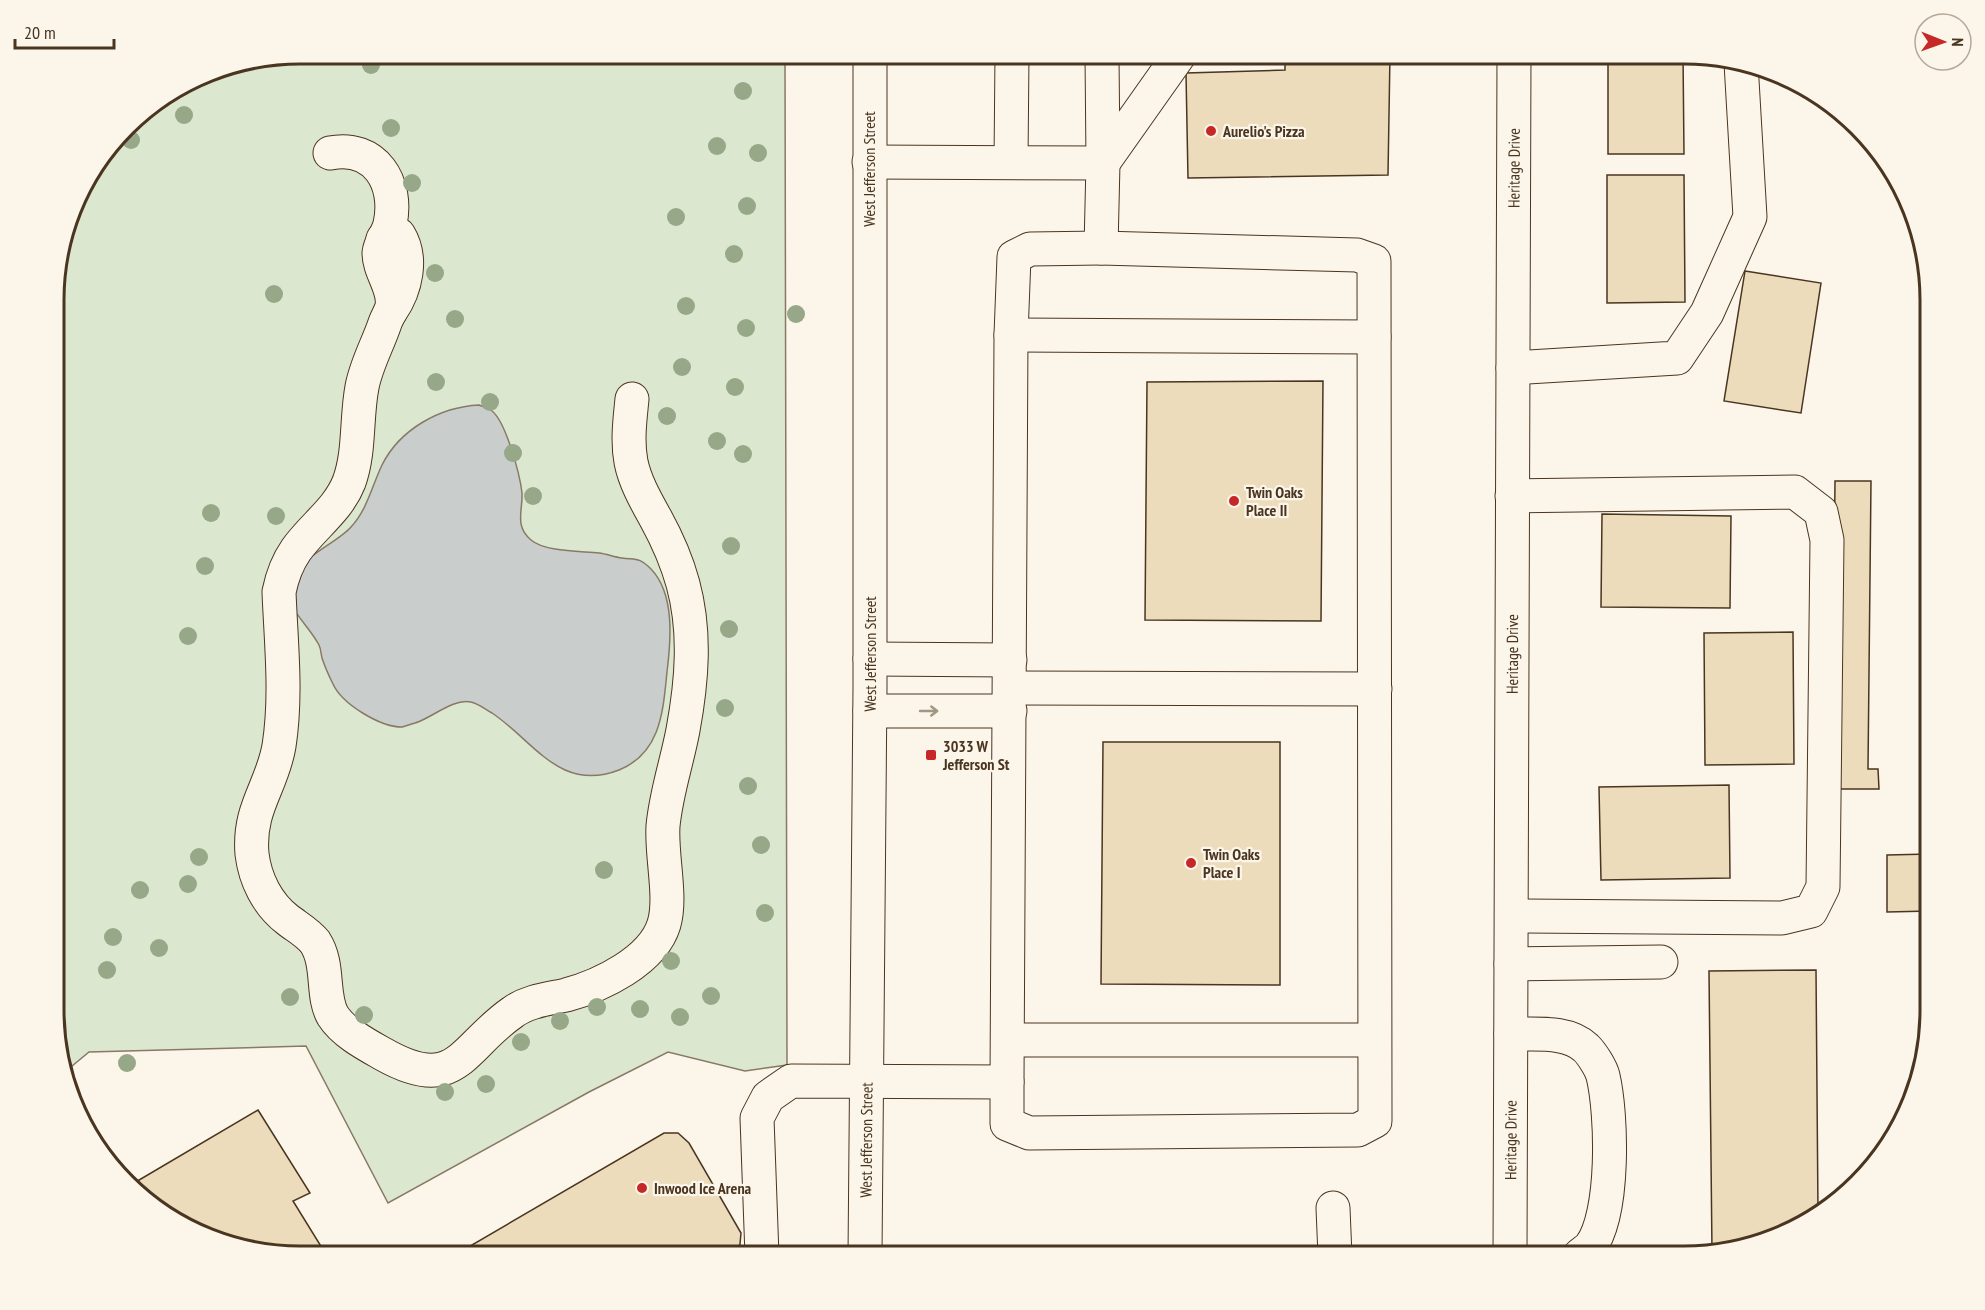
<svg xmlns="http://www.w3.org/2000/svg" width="1985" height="1310" font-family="'PT Sans Narrow',sans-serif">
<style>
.green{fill:#dce7d0;stroke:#887966;stroke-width:1.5}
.water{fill:#c9cecd;stroke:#887966;stroke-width:1.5}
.building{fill:#ecdcbc;stroke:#4a3520;stroke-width:1.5}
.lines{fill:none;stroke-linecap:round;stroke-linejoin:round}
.minor-casing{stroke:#4a3520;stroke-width:35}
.major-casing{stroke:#4a3520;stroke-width:35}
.minor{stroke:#fbf6e9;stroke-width:33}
.major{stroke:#fbf6e9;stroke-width:33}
.tree{fill:#96a887}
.oneway{stroke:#a29684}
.poi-dot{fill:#c62828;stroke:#fbf6e9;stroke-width:2}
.labels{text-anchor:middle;stroke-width:4.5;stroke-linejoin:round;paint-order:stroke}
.poi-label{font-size:16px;font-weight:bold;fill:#4a3520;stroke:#fbf6e9;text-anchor:start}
.street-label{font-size:16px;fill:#4a3520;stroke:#fbf6e9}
.rim{fill:none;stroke:#4a3520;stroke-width:3}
</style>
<rect width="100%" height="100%" fill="#fbf6e9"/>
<path class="green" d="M301 54H785L787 1065 745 1071 668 1052 589 1092 388 1203 306 1046 89 1052 66 1071 56 1041V269L80 191 138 115 207 73Z"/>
<path class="water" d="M479 405C483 407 489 408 492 411 506 422 520 475 522 493 523 510 514 526 531 540 545 552 581 551 599 553 607 554 614 557 622 558 636 560 639 557 651 569 675 594 671 640 667 672 663 711 661 753 619 770 560 793 534 741 492 713 485 709 479 704 471 702 453 698 432 718 415 723 411 724 406 726 402 727 380 727 342 704 333 684 329 676 325 667 322 658 321 654 321 649 319 645 311 630 298 618 290 603 294 591 297 575 304 564 310 554 341 539 351 527 367 510 372 486 382 465 400 429 440 407 479 405Z"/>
<g class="building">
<path d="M1285 54H1390L1388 175 1188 178 1186 73 1285 70Z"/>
<path d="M1608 54H1683L1684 154H1608Z"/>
<path d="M1607 175H1684L1685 302 1607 303Z"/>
<path d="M1745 271 1821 283 1801 413 1724 401Z"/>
<path d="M1323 381 1321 621 1145 620 1147 382Z"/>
<path d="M1835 481H1871L1868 769H1878L1879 789H1832Z"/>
<path d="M1602 514 1731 516 1730 608 1601 607Z"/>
<path d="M1793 632 1794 764 1705 765 1704 633Z"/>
<path d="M1103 742H1280V985L1101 984Z"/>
<path d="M1729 785 1730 878 1601 880 1599 787Z"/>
<path d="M1930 854V911L1887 912V855Z"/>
<path d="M1816 970 1818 1213 1807 1223 1712 1252 1709 971Z"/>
<path d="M258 1110 310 1193 293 1201 327 1256H300L222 1243 163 1214 134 1183Z"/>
<path d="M664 1133H678L689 1143 741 1233 740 1244 735 1254 732 1256H453Z"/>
</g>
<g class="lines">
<defs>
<g id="minor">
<path d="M330 153C375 144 399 183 390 224 388 234 380 242 379 253 379 272 395 288 392 306 391 312 387 317 385 323 378 344 366 365 362 387 356 418 360 452 349 482 338 510 313 526 296 550 287 563 282 577 279 592 281 643 287 695 279 746 272 787 248 808 252 854 255 879 267 904 288 920 297 927 308 933 315 942 330 965 321 996 333 1016 344 1033 367 1045 383 1054 457 1096 461 1048 513 1012 528 1001 548 999 566 995 600 986 653 961 664 924 672 897 661 856 663 826 666 793 677 762 683 730 692 681 696 632 683 584 677 562 667 539 656 519 646 501 635 482 631 462 627 441 630 419 632 399"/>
<path d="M869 162 1103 163"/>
<path d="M1011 162 1012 54"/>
<path d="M1103 163 1180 54"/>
<path d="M383 239 389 235H399C413 258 406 289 391 311"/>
<path d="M1011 335 1374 337"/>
<path d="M1513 368 1677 358 1707 313 1750 217 1741 63"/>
<path d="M870 659 1010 660"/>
<path d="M1010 688 1375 689"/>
<path d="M870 711H1010"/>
<path d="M1512 916 1782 918 1811 911 1823 887 1827 540 1821 512 1795 492 1512 496"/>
<path d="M1511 964 1661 962"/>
<path d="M1511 1034C1535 1035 1567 1030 1586 1048 1592 1054 1601 1068 1603 1076 1612 1114 1615 1215 1590 1247 1587 1250 1582 1253 1579 1256"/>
<path d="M1008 1040H1374"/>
<path d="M1007 1082V1124L1029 1133 1358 1130 1375 1121 1374 261 1357 255 1101 248"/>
<path d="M1333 1208 1335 1256"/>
<path d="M762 1256 757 1118 768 1097 791 1081 1007 1082 1011 335 1014 257 1030 249 1101 248 1103 163 1102 54"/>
<path id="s1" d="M1510 1256 1514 54"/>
</g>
<g id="major">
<path id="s2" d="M865 1256 870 687V54"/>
</g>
</defs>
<use href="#minor" class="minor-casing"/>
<use href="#major" class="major-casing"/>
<use href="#minor" class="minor"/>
<use href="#major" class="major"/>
</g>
<g class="tree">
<circle cx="371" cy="65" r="9"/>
<circle cx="743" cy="91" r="9"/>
<circle cx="184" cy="115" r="9"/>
<circle cx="391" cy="128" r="9"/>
<circle cx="131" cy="140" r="9"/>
<circle cx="717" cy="146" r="9"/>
<circle cx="758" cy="153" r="9"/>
<circle cx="412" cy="183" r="9"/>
<circle cx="747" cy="206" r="9"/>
<circle cx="676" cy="217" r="9"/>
<circle cx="734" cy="254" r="9"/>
<circle cx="435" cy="273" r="9"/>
<circle cx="274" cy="294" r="9"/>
<circle cx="686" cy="306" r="9"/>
<circle cx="796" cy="314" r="9"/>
<circle cx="455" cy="319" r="9"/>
<circle cx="746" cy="328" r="9"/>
<circle cx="682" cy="367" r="9"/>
<circle cx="436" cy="382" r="9"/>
<circle cx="735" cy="387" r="9"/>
<circle cx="490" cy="402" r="9"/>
<circle cx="667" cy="416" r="9"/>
<circle cx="717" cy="441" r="9"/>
<circle cx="513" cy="453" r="9"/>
<circle cx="743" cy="454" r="9"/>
<circle cx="533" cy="496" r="9"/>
<circle cx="211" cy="513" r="9"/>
<circle cx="276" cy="516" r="9"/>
<circle cx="731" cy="546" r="9"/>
<circle cx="205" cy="566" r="9"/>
<circle cx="729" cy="629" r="9"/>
<circle cx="188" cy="636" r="9"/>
<circle cx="725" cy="708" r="9"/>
<circle cx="748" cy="786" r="9"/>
<circle cx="761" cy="845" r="9"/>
<circle cx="199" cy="857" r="9"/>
<circle cx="604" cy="870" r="9"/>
<circle cx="188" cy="884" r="9"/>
<circle cx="140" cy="890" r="9"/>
<circle cx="765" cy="913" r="9"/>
<circle cx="113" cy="937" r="9"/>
<circle cx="159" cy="948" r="9"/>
<circle cx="671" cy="961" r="9"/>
<circle cx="107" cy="970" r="9"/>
<circle cx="711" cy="996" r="9"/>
<circle cx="290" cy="997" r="9"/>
<circle cx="597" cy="1007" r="9"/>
<circle cx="640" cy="1009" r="9"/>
<circle cx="364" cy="1015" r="9"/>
<circle cx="680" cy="1017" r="9"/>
<circle cx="560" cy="1021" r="9"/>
<circle cx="521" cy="1042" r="9"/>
<circle cx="127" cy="1063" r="9"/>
<circle cx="486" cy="1084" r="9"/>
<circle cx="445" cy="1092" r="9"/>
</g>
<defs><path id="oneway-shaft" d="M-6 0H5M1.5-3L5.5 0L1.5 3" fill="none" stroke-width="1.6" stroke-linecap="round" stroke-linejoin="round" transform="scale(1.5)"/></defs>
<use class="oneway" href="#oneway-shaft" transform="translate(929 711)"/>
<g class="poi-dot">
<circle cx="1211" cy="131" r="6"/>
<circle cx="1234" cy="501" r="6"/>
<rect x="925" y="749" width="12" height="12" rx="3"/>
<circle cx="1191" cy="863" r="6"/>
<circle cx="642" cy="1188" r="6"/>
</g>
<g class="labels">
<g class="poi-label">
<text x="1223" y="137">Aurelio's Pizza</text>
<text x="1246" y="498">Twin Oaks<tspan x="1246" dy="18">Place II</tspan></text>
<text x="943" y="752">3033 W<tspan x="943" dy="18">Jefferson St</tspan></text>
<text x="1203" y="860">Twin Oaks<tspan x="1203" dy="18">Place I</tspan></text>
<text x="654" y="1194">Inwood Ice Arena</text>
</g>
<g class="street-label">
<text transform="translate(869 169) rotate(-90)" y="6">West Jefferson Street</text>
<text dy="6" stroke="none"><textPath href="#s1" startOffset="1088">Heritage Drive</textPath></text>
<text dy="6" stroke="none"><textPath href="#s2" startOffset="602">West Jefferson Street</textPath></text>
<text dy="6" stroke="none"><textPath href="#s1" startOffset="602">Heritage Drive</textPath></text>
<text dy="6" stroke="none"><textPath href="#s2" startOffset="116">West Jefferson Street</textPath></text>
<text dy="6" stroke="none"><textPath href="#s1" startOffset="116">Heritage Drive</textPath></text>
</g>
</g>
<path d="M0 0H1985V1310H0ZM300 64H1684A236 236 0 0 1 1920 300V1010A236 236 0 0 1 1684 1246H300A236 236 0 0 1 64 1010V300A236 236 0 0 1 300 64Z" fill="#fbf6e9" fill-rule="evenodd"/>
<path class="rim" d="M300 64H1684A236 236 0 0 1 1920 300V1010A236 236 0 0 1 1684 1246H300A236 236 0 0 1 64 1010V300A236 236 0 0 1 300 64Z"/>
<g transform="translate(1943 42) rotate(91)"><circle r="28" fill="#fbf6e9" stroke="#b4a999" stroke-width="1.5"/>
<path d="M0-4.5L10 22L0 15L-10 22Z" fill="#c62828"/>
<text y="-9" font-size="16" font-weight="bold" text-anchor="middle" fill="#4a3520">N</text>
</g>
<path d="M15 39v9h99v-9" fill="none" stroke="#4a3520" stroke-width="3"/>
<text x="24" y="39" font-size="18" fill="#4a3520" stroke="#fbf6e9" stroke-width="4.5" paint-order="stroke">20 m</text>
</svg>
